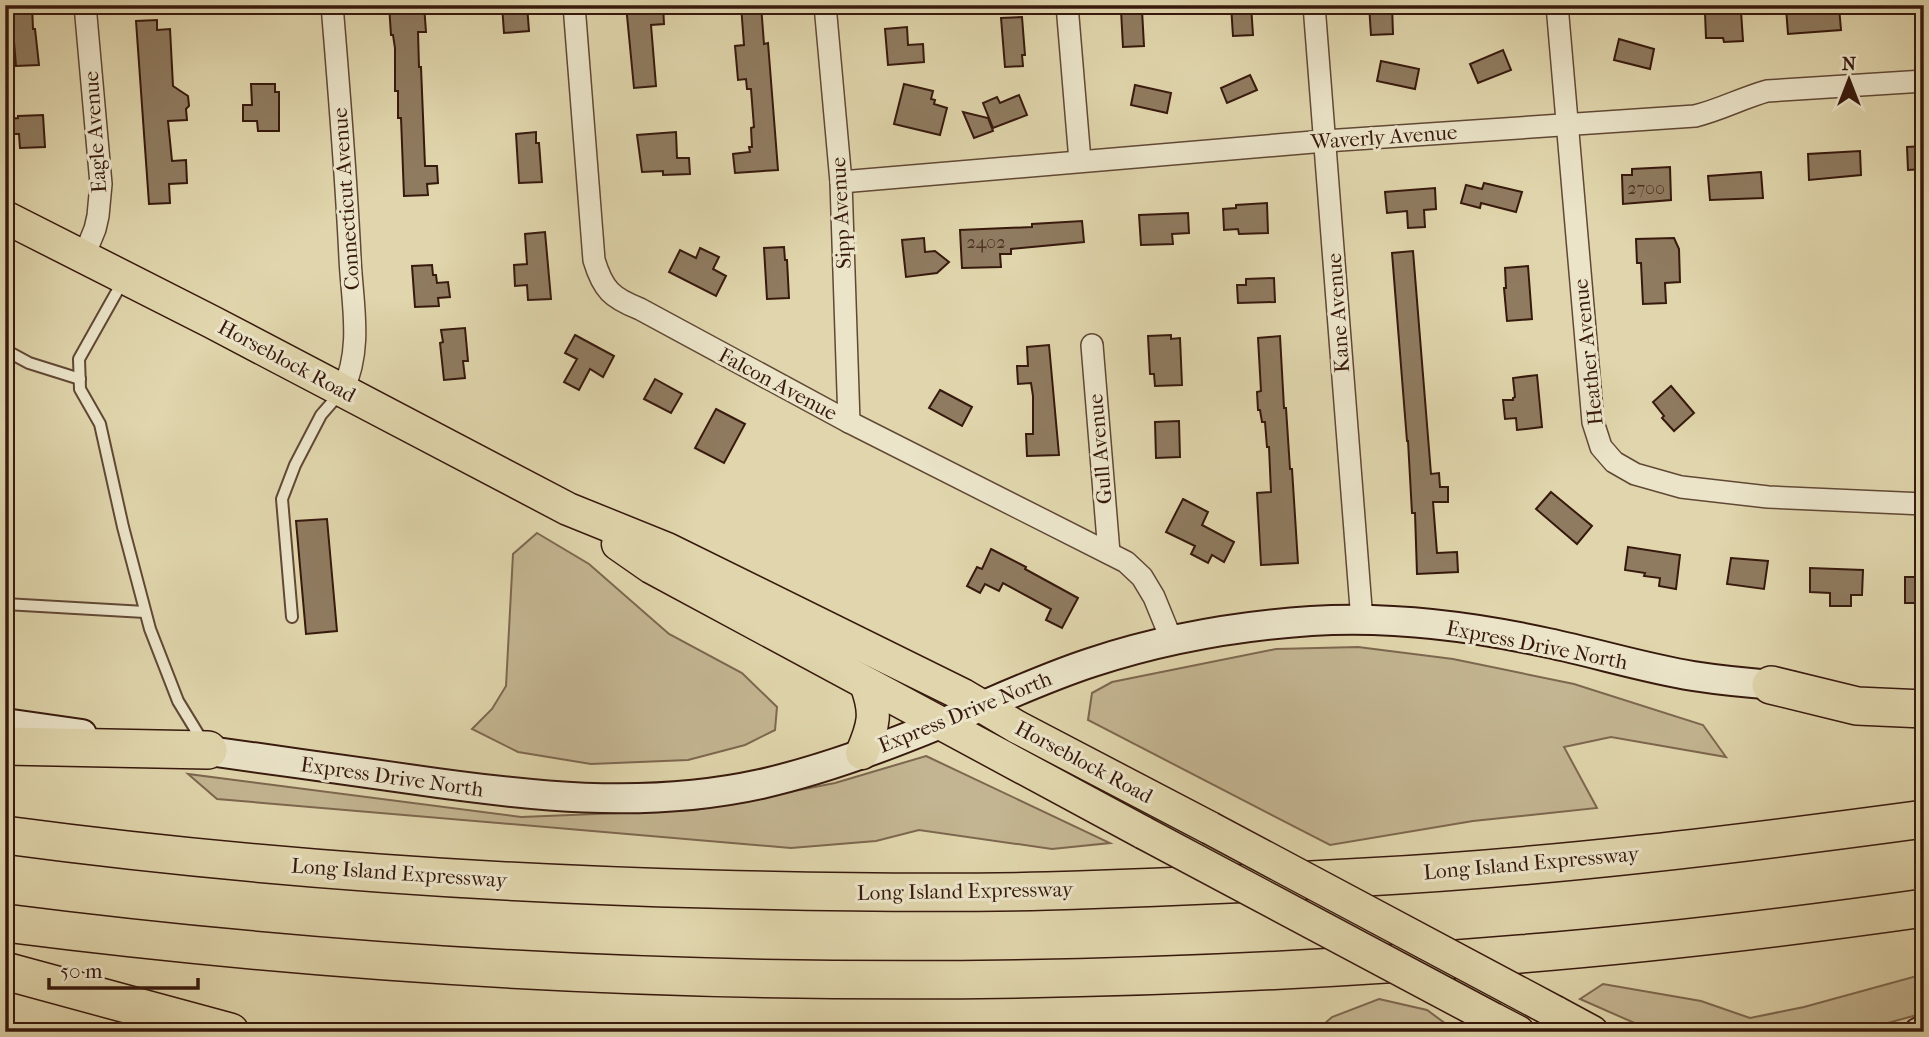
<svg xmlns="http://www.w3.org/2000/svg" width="1929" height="1037" font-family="'IM FELL French Canon',serif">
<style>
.green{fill:#c3b591;stroke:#7d674f;stroke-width:2}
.building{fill:#8f7b60;stroke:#37190d;stroke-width:2}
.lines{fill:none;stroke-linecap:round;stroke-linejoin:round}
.service-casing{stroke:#614835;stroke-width:14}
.minor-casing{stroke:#614835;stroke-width:24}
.secondary-casing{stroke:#37190d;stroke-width:32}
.primary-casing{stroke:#37190d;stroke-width:35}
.motorway-casing{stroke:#37190d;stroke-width:40}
.service{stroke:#ebe4c9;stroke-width:10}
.minor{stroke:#ebe4c9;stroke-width:21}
.secondary{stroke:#ebe4c9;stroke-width:28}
.primary{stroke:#e0d5ac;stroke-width:32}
.motorway{stroke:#e0d5ac;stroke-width:37}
.primary-bridge-casing{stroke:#37190d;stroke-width:35;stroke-linecap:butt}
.primary-bridge{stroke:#e0d5ac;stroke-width:32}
.labels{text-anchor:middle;stroke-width:6;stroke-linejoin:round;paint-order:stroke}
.number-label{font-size:18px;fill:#4d3222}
.street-label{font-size:21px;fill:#37190d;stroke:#ebe4c9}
</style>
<rect width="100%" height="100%" fill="#e0d5ac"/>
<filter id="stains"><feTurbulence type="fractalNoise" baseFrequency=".00286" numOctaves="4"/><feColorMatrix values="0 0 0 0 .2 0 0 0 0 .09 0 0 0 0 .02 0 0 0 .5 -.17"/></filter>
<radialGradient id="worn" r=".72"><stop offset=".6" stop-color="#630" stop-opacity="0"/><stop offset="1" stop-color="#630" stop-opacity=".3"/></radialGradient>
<g class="green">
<path d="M537 533 589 564 669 634 742 673 777 707 775 730 745 745 688 760 591 764 518 752 472 729 492 709 506 686 513 554Z"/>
<path d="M1358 647 1453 659 1574 684 1703 725 1726 757 1611 737 1564 747 1597 808 1473 821 1330 845 1088 720 1092 693 1112 682 1276 649Z"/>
<path d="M926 756 1110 843 1052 849 919 830 876 841 791 848 217 799 188 774 521 817 696 810 835 783Z"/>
<path d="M1924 974V1013L1855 1032H1655L1580 999 1603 984 1701 1001 1750 1018 1804 1007Z"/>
<path d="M1379 999 1427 1010 1457 1032H1315L1332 1017Z"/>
</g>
<g class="building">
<path d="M11 5H32L33 29H35L39 65 16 66Z"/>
<path d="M389 5H424L426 32H418L419 67H421L425 166H437L438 183 427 184 428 195 404 196 401 118H398V91H395V48L393 35H391Z"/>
<path d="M502 5H527L529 31 504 33Z"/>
<path d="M626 5H663L664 24 651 25 656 86 634 88Z"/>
<path d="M741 5H761L764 44 768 43 778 170 735 173 733 154 750 152 749 147H752L751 128 754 127 751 89H747L746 79 738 80 735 46 744 45Z"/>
<path d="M1231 5H1251L1253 35 1233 36Z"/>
<path d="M1369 5H1392L1393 34 1371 35Z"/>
<path d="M1819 6V8L1839 7 1841 30 1788 34 1786 8Z"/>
<path d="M1121 10H1142L1144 46 1123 47Z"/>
<path d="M1741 11 1743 41 1724 42 1723 38H1706L1705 13Z"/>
<path d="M1022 17 1025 55H1022L1023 66 1005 67 1001 18Z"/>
<path d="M157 20V30L170 29 173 86 188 96 189 106 186 109 187 120 168 121 172 161 186 160 187 183 169 184 170 203 149 204 136 21Z"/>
<path d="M907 27 908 45 923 44 924 62 888 65 885 29Z"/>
<path d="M1619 39 1654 49 1650 69 1614 60Z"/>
<path d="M1503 50 1511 70 1478 83 1470 64Z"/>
<path d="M1381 61 1419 69 1415 89 1377 81Z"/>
<path d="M1250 75 1257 90 1227 103 1221 88Z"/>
<path d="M251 84H275V92H279V131H258L257 121H243V105H252Z"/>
<path d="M904 84 933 91 931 99 935 100 934 104 947 108 940 135 894 124Z"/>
<path d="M1135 85 1171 93 1167 113 1131 105Z"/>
<path d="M1019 95 1027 115 993 128 983 103 997 97 1000 103Z"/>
<path d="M963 112 988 118 993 131 974 138Z"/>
<path d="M43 115 45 147 20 148 19 134H10L9 119 18 118V116Z"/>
<path d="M536 132V143H539L542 182 519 183 516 134Z"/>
<path d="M676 132 677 158H689L690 174 663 175V171L642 172 637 135Z"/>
<path d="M1924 146V169L1908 170 1907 147Z"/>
<path d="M1860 151 1861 175 1809 180 1808 154Z"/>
<path d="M1670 167 1671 200 1623 204 1622 175H1632V169Z"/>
<path d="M1761 172 1763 198 1710 200 1708 176Z"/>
<path d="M1484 183 1522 192 1516 212 1481 203 1480 208 1461 203 1466 185 1482 189Z"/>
<path d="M1435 188 1436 209 1424 210 1425 227 1408 228 1407 211 1387 213 1385 192Z"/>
<path d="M1267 203 1268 233 1239 234 1238 229 1224 230 1223 209 1236 208V205Z"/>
<path d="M1188 213 1189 233 1172 234 1173 244 1141 245 1139 215Z"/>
<path d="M1082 221 1084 242 1011 249V254H1000L1001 267 962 268 960 230 1032 227V224Z"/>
<path d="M545 232 551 299 528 300 527 285 515 286 514 265 527 264 525 234Z"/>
<path d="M924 238 925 252 935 251 949 262 937 273 906 277 902 240Z"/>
<path d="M1674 238 1679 249 1680 282 1665 283 1666 303 1643 304 1641 263H1637L1636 239Z"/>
<path d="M784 247 785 260H787L789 298 767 299 764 248Z"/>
<path d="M700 248 719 257 713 269 726 276 716 296 669 272 680 250 696 258Z"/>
<path d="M1413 251 1431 474 1439 473 1440 487H1448V502H1433L1437 553 1457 552 1458 572 1417 574 1415 513H1412L1408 441H1407L1392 253Z"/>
<path d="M432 265 433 275H436L437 283 448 282 450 297 438 298 439 306 415 307 412 266Z"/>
<path d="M1528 266 1532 319 1507 321 1504 288H1506L1505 268Z"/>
<path d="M1274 278 1275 302 1238 303 1237 285H1246V279Z"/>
<path d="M465 328 468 361H463L465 378 444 380 440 343 443 342 441 330Z"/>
<path d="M575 335 614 356 603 377 590 369 579 390 564 382 577 359 565 353Z"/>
<path d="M1171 335V339L1180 338 1182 385 1155 386 1154 374H1150L1148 336Z"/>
<path d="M1280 336 1284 408H1286L1290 469H1292L1298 563 1261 565 1257 493 1271 492 1269 447H1267L1265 422H1262L1260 410H1258L1257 392 1261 391 1258 338Z"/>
<path d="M1049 345 1059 455 1027 456 1026 434H1033V396L1031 383 1018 384 1017 366H1028L1027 347Z"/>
<path d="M1537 375 1542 427 1517 430 1516 418 1505 419 1503 400H1513V398L1515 397 1513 378Z"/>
<path d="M655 379 682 394 671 413 644 399Z"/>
<path d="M1671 386 1694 413 1674 431 1662 418 1664 416 1653 402Z"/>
<path d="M940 390 972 407 962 426 929 408Z"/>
<path d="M716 409 745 424 724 463 695 448Z"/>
<path d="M1179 421 1180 457 1156 458 1155 422Z"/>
<path d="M1551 492 1592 526 1577 544 1536 509Z"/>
<path d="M1183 499 1208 512 1202 525 1234 542 1224 562 1212 555 1208 563 1191 554 1195 546 1166 532Z"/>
<path d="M327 519 337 631 306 634 296 521Z"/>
<path d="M1628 547 1680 555 1676 589 1659 586 1660 578 1644 576 1645 573 1625 570Z"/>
<path d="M991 549 1026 567 1025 569 1078 598 1062 628 1046 620 1051 609 1003 583 999 591 985 584 980 593 967 586 977 567 982 569Z"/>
<path d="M1731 558 1768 561 1764 589 1727 584Z"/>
<path d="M1810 568 1863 570 1862 595H1851V606H1830V593L1810 592Z"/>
<rect x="1905" y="577" width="19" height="26"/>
</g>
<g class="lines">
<defs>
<g id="service">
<path d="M124 279 79 359 80 389 100 424 123 527 150 629 178 701 203 742"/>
<path d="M5 350 29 363 80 379"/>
<path d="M5 604 145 612"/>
<path d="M292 617 282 499 295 465 321 415 341 392"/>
</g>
<g id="minor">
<path d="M332 5C339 89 346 173 350 258 352 303 363 347 343 390"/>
<path d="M574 5 594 260C603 290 612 298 640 309L849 422 1126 562 1142 577 1154 597 1172 641"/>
<path d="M825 5 841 182 849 422"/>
<path d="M1067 5 1080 161"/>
<path d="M1314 5 1362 621"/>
<path d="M1557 5 1593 422 1601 447 1614 462 1635 474 1681 487 1768 497 1924 504"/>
<path d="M841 182 1325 141 1695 116C1720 110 1742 98 1767 91L1924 81"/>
<path d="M84 256 95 229 98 216 101 184 85 5"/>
<path d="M1092 345 1109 553"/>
</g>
<g id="secondary">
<path d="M5 723 82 734"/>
<path d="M188 748C262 758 335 769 409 779 526 796 643 810 761 784 822 770 882 748 940 724 991 703 1040 679 1093 662 1163 639 1238 626 1311 621 1390 616 1471 626 1548 643 1596 653 1644 668 1693 676 1725 681 1758 684 1791 686"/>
<path d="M1919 1032 1924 1030"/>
</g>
<g id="primary">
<path d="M5 217 212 322 568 509 667 549 963 695 1017 727 1210 828"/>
<path d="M618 544 651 567 1144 833"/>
<path d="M862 753C874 725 877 713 866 684"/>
<path d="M1555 1012 1592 1032"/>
<path d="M1493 1019 1518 1032"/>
</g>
<g id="motorway">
<path d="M1771 685 1857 706 1924 709"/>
<path d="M5 746 208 750"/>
<path d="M5 835C238 866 474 883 709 889 821 892 935 894 1047 891 1153 888 1260 883 1366 877 1553 867 1739 844 1924 819"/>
<path d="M5 923C507 987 1016 996 1520 954 1655 943 1790 927 1924 908"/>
<path d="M5 971 230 1032"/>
</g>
</defs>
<use href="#service" class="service-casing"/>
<use href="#minor" class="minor-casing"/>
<use href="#secondary" class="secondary-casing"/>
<use href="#primary" class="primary-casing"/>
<use href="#motorway" class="motorway-casing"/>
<use href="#service" class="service"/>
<use href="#minor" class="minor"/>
<use href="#secondary" class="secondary"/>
<use href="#primary" class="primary"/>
<use href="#motorway" class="motorway"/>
<defs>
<g id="primary-bridge">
<path d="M1210 828 1555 1012"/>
<path d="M1144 833 1493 1019"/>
</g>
</defs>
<use href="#primary-bridge" class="primary-bridge-casing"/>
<use href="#primary-bridge" class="primary-bridge"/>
</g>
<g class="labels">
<g class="number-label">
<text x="1646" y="194">2700</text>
<text x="986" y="248">2402</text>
</g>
<g class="street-label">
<text transform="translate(95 132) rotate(-94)" y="7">Eagle Avenue</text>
<text transform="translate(1384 137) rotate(-4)" y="7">Waverly Avenue</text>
<text transform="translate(346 199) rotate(-94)" y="7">Connecticut Avenue</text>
<text transform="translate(841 213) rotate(-93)" y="7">Sipp Avenue</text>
<text transform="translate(1338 313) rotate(-94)" y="7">Kane Avenue</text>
<text transform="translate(1588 352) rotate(-96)" y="7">Heather Avenue</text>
<text transform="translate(287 361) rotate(28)" y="7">Horseblock Road</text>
<text transform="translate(778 384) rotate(28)" y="7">Falcon Avenue</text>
<text transform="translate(1100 449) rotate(-95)" y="7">Gull Avenue</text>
<text transform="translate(1537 645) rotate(11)" y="7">Express Drive North</text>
<text transform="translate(965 712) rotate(-22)" y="7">Express Drive North</text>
<text transform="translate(1084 762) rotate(28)" y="7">Horseblock Road</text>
<text transform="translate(392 777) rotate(8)" y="7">Express Drive North</text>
<text transform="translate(1531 863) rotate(-5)" y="7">Long Island Expressway</text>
<text transform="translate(399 873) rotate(4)" y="7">Long Island Expressway</text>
<text transform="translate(965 891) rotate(-1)" y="7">Long Island Expressway</text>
</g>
</g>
<rect width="1929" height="1037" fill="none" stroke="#e0d5ac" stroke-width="28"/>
<rect x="7" y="7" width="1915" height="1023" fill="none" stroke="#37190d" stroke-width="3.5"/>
<rect x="14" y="14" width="1901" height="1009" fill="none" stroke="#37190d" stroke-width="2"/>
<g transform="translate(1849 80)" stroke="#ebe4c9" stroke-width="5" paint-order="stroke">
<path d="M0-5L12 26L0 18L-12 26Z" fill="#37190d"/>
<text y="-10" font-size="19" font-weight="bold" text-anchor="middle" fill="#37190d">N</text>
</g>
<path d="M49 978v10h149v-10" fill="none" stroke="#37190d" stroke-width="3.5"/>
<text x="60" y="978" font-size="21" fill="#37190d" stroke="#ebe4c9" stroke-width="5" paint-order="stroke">50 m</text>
<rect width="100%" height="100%" filter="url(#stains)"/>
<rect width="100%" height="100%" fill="url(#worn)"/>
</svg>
